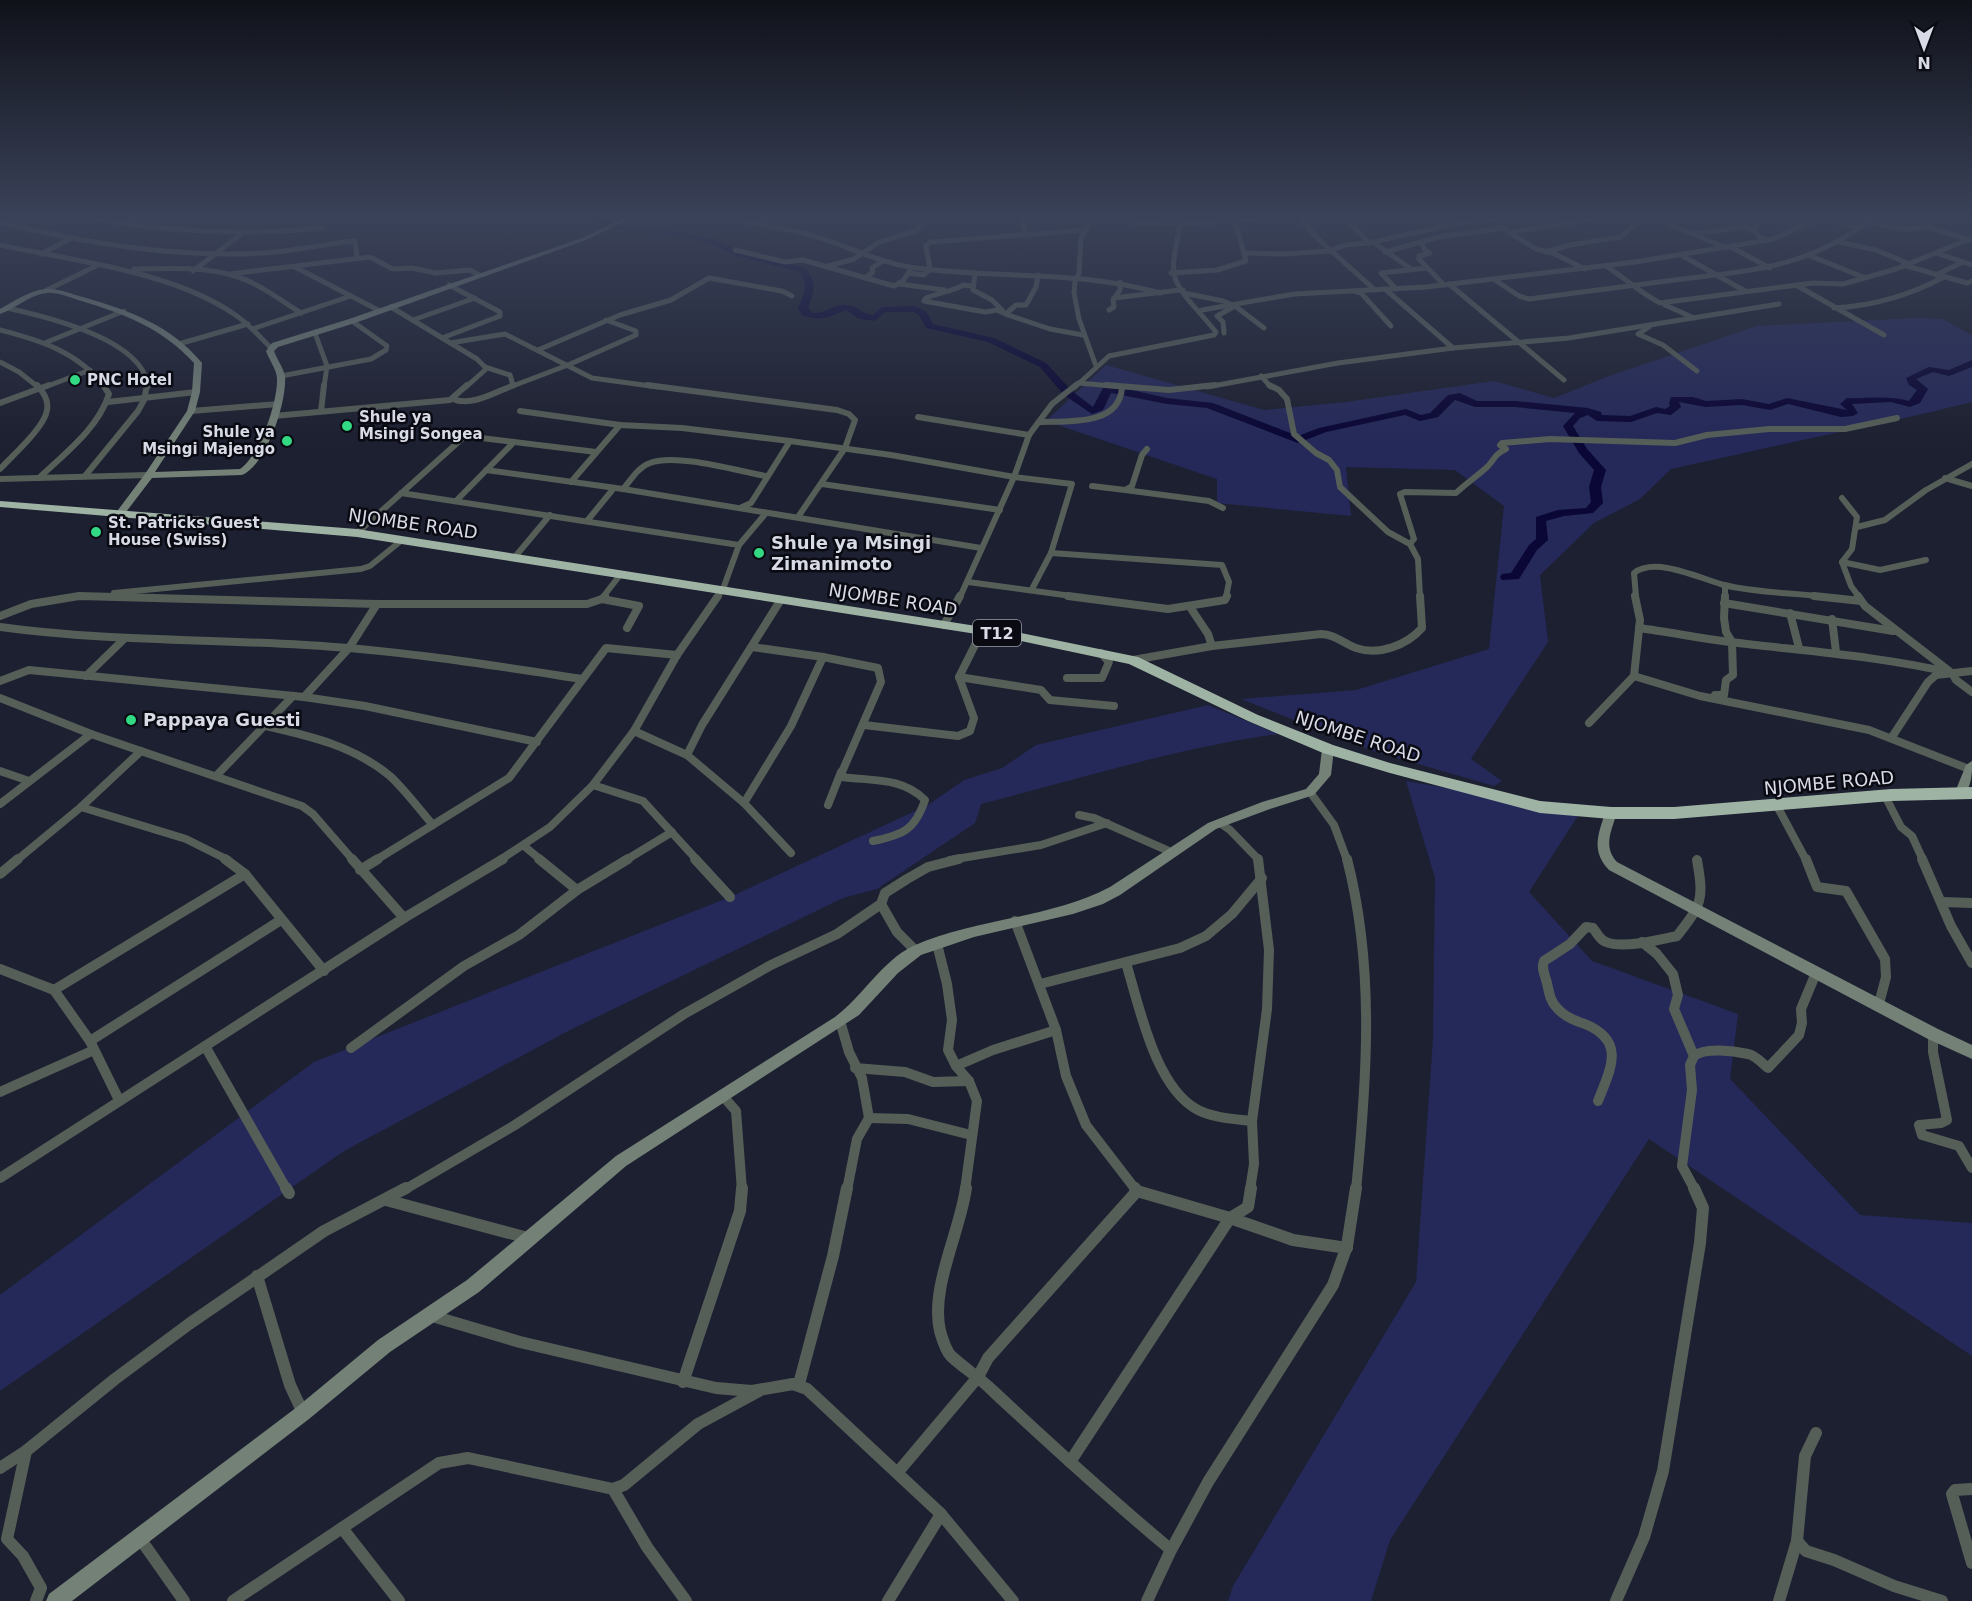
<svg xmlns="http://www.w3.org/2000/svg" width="1972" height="1601" font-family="'DejaVu Sans',sans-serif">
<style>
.green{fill:#252959}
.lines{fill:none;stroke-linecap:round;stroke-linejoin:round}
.river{fill:#0a0635;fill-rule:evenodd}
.street-far4{stroke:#565e58;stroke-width:5}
.street-far3{stroke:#565e58;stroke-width:6}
.street-far2{stroke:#565e58;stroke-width:8}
.street-far1{stroke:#565e58;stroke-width:10}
.street{stroke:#565e58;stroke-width:12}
.secondary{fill:#738177;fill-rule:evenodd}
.highway{fill:#9fb3a5;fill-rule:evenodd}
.poi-dot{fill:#32d882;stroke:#090a12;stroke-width:2}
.labels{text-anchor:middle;stroke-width:5;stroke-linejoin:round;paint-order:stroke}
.far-poi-label{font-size:15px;font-weight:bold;fill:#d8dae6;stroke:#090a12;text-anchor:start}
.shield{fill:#090a12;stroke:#9a9ca6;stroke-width:1.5}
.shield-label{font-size:16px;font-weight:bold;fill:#d8dae6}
.street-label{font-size:18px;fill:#d8dae6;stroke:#090a12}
.poi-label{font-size:18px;font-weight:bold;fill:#d8dae6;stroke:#090a12;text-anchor:start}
</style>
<rect width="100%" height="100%" fill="#1d2030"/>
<g class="green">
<path d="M1917 318 1942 319 1972 335V402L1931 412 1671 469 1640 499 1594 523 1540 575 1548 642 1471 759 1502 781 1494 786 1373 751 1241 699 1356 690 1489 649 1504 506 1455 470 1346 467 1351 516 1217 503V479L1046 421 1106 365 1264 410 1346 402 1494 381 1554 398 1609 376 1757 326Z"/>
<path d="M1208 705 1278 734C1177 748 1079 779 981 804L975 823 877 889 843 898 568 1031 344 1151 0 1391V1295L314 1062 730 897 928 805 964 780 1002 768 1036 745Z"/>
<path d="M1406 781 1581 811 1529 892 1592 961 1738 1014 1730 1079 1860 1215 1972 1223V1356L1649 1139 1390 1540 1371 1601H1228L1233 1586 1416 1282 1433 1039 1435 878Z"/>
</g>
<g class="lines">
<path class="river" d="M580 218H593L629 227 688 233 720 241 742 252 805 268C818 282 814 292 808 308L813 313C825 314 834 304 846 305 857 305 862 314 873 315L882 307 914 306 926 311 933 324 994 338 1046 363 1072 391 1093 407 1103 388H1123L1167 398 1213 403 1298 436 1319 428 1406 409 1421 415 1430 413 1448 395 1460 393 1477 401H1515L1588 408 1601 412 1602 415 1630 416 1656 407 1665 409 1670 406 1669 403 1671 397H1693L1706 401 1742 399 1769 404 1787 398 1847 410 1840 404 1847 398C1868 399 1888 395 1909 401L1917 390 1909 385 1906 378 1929 367 1949 370 1972 360V367L1949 376 1933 372 1916 379 1928 389 1920 403 1910 407 1891 402 1852 404 1858 413 1853 416 1841 417 1788 404 1770 410 1742 405 1705 407 1679 402 1681 407 1671 415 1657 413 1631 422 1597 421 1588 415 1580 418 1573 426 1587 449 1606 470 1601 487 1603 503 1593 513 1564 516 1546 521 1548 540 1537 550 1519 579 1502 580 1500 577 1502 574 1511 573 1529 545 1536 539V517L1558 510 1586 508 1591 502 1589 487 1594 470 1579 453 1563 426 1575 413 1515 407H1475L1455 400 1438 417 1420 421 1405 415 1326 432 1298 443 1207 408 1167 404 1111 393 1103 410 1092 414 1064 395 1040 367 988 342 926 328 919 315 913 312H885L875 321 859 319 846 310C830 317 818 322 802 315L798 308C804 295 810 284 799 272L736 256 714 245 688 237 629 231Z"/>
<g class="street-far4">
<path d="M89 218C167 232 244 236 323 228"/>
<path d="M629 218H644"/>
<path d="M727 218C758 224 790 228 820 238 852 248 883 264 916 268 999 279 1077 270 1160 293"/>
<path d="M1020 218 1027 236"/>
<path d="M1093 218 1081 238 1079 273 1075 282 1074 293 1079 319 1096 366"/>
<path d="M1133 218 1132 222 1136 223 1180 224 1270 218"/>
<path d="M1300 218 1318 239 1375 290"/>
<path d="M1345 218 1369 243"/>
<path d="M1551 218 1565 225"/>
<path d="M1655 218 1726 248"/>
<path d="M1751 218 1758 224 1753 230 1761 238 1770 240"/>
<path d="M1824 218 1859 228"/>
<path d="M0 222C86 244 175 258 264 253 294 251 324 244 355 241L357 257"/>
<path d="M757 222 779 218"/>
<path d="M1867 222 1905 229 1929 227 1969 240"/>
<path d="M125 223 142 218"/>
<path d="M1180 224C1173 270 1164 275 1199 312"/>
<path d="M1501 227 1536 249 1553 253 1585 269"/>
<path d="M1512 232 1599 218"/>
<path d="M1694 234 1743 227 1753 229"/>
<path d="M1373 242 1411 269"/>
<path d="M1421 242 1424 249 1430 253 1419 256V259L1444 285"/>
<path d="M1839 242 1876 250 1907 263"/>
<path d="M0 245C74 261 171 271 234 314 248 323 259 336 271 348"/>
<path d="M1731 247 1770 268"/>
<path d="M735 250 785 262 803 260 894 286 903 281 910 270"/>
<path d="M1385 252 1439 237 1504 228"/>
<path d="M1546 252 1570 245 1621 237 1636 223 1653 218"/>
<path d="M1245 253 1282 254 1330 251 1345 245 1369 243 1453 224 1503 218"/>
<path d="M1936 253 1972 265"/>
<path d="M41 254 72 238"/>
<path d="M1681 255 1745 291"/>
<path d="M1808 255 1863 277"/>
<path d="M1903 265 1967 283 1972 281"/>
<path d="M828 266 854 259 879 242 916 231 921 223 911 218"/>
<path d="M1606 266C1625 278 1640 293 1660 303L1813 283 1843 284 1896 269 1972 238"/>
<path d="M295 267 380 311"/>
<path d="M134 269C166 269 200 266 232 275 257 282 279 299 301 313"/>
<path d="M193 271 240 235"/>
<path d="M909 273 924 275 930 269 926 246 930 242 1086 230"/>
<path d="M975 273 973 290 992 300 1003 311"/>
<path d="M1171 273 1217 270 1246 261 1237 228 1232 221"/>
<path d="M230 274 370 257 393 269 412 268 436 273 470 270 479 275"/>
<path d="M1038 275 1036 287 1026 305H1016L1008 312V315L1050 329 1083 335"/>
<path d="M1936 275 1963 262"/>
<path d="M865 278 873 272 872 268 883 261"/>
<path d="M1495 280 1519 296 1529 299C1577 293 1626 286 1674 280 1747 271 1812 268 1871 218"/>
<path d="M900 284 944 290"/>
<path d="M1449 284 1564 380"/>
<path d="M1796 285 1884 335"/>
<path d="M972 286 963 285C957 290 935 294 926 298L924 301 985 312 997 310 1008 315"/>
<path d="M1385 289 1453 348"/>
<path d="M1396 289 1381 273 1427 268"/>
<path d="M1183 290 1184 293 1223 301 1235 306 1264 328"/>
<path d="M45 291 96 266"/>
<path d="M1354 291 1361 293 1391 326"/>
<path d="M1114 298 1180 290"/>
<path d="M1665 305 1694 318"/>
<path d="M391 307 477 359 485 367V370L466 387"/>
<path d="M7 308C44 316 144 339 148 387"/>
<path d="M1834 308C1873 306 1910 295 1944 277"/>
<path d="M1109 310 1114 307 1113 300 1120 290V282"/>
<path d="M413 320 475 298"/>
<path d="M1649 327 1638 334 1663 345 1697 371"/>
<path d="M255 328 351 296"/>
<path d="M0 330C39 340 79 352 104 387"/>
<path d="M315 333 327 366 324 387"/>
<path d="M1224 333 1223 322 1217 316 1235 306"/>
<path d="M442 338 500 316V312L449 285"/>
<path d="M47 342 124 311"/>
<path d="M182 343 248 324"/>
<path d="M450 343 505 334 592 378 658 387"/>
<path d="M538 350 620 315 671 300 709 278 782 291 792 296"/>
<path d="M0 362 19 372 38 387"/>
<path d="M485 367 510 375 513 385"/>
<path d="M281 376 371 359 386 350 387 346 352 321"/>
<path d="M1261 376 1271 387"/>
<path d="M1078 383 1125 387"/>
<path d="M45 387 90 370"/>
<path d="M510 387 568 365 636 335V331L606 320"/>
<path d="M1075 387 1109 356 1214 335 1216 332 1199 312 1202 310 1294 294 1426 287 1635 262 1774 239 1818 218"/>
<path d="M1207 387 1338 363 1453 348 1569 338 1779 304"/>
</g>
<g class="street-far3">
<path d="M647 385 837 410 849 414 855 420 845 448 798 517"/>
<path d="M1106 385 1169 390 1215 385"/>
<path d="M1269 385 1279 390 1287 399 1294 434 1316 453 1329 460 1337 470 1340 487 1388 532 1410 544"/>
<path d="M453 399C471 407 496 392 514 385"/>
<path d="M108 402 196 392"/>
<path d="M0 403 49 385"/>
<path d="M191 411 278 404"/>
<path d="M321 411 324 385"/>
<path d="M520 411 620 425 682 428 790 441 891 455 1014 477 1072 484 1051 553 1032 589"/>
<path d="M274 416 450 400 467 385"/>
<path d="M918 417 1029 435"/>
<path d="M1039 422C1069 421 1120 426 1122 387"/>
<path d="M0 469C12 456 45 427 47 410 49 400 43 392 37 385"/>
<path d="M486 470 623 489 981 548"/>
<path d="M85 476 138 411 144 400 147 385"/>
<path d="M39 478C64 454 98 429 109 394L103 385"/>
<path d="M1945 478 1972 486"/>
<path d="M0 479 149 475"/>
<path d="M571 482 620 425"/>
<path d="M822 484 1000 510"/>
<path d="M1092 486 1125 490 1132 486 1142 455 1147 449"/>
<path d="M623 489C631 480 638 467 650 463 677 453 737 471 766 476"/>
<path d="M1125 490 1209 501 1223 508"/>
<path d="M401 493 739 545"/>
<path d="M1842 498 1857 517 1852 549 1842 562 1851 586 1859 597"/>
<path d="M456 501 514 442"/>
<path d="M740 508 751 503 790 441"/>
<path d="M587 521 614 488"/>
<path d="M1857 527 1885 520 1926 490 1972 464"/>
<path d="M357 533 465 436 596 452"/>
<path d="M1051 553 1222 565 1229 582 1226 597"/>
<path d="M514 558 550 515"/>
<path d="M1842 562 1880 570 1926 560"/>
<path d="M968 582 1079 597"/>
<path d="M114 593 361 569 370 566 402 540"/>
<path d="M70 597H117"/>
<path d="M603 597 620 575"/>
<path d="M717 597 723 589 739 545 766 513"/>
<path d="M960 597 1014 477 1029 435 1052 404 1076 385"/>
<path d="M1420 597 1418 559 1410 544 1414 539 1400 494 1405 492 1456 493C1465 484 1476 477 1486 468 1495 460 1493 455 1506 449L1500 445 1502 443 1550 439 1675 443 1707 435 1769 429H1845L1897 418"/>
<path d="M1636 597 1634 573C1656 556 1701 579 1724 585 1757 593 1794 593 1827 597"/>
<path d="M1725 597V585"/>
</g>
<g class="street-far2">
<path d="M1068 596 1168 609 1225 600 1227 596"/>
<path d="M1635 596 1640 620 1634 676 1700 696 1869 730 1969 769"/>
<path d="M1814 596 1861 601"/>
<path d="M1858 596 1865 606 1949 671"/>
<path d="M602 599 639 606 627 628"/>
<path d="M1724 603 1893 631"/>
<path d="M1190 607 1208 634 1212 646"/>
<path d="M1790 613 1799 648"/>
<path d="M0 616 31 604 79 596 377 604H587L602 599 605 596"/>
<path d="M1832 619 1836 652"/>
<path d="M944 625 960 596"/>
<path d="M0 627C102 641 203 639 305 645 398 650 490 665 582 679"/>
<path d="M1639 628C1669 632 1699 638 1730 642 1804 651 1879 656 1952 673L1956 680 1972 692"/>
<path d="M752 647 823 657 878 668 881 682 842 772V777C872 781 902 777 925 800 915 830 903 835 873 841"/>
<path d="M1133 660 1212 646 1321 634C1335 634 1344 644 1356 648 1379 656 1407 645 1422 628L1420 596"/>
<path d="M86 676 123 640"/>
<path d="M959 677 1041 690 1050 700 1114 706"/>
<path d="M1067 678H1102L1109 662 1101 653"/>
<path d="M0 681 29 670 304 697 365 706 537 742"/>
<path d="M1715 695H1724L1726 680 1733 675 1732 642 1726 632 1724 618 1725 596"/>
<path d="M304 697 349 648 377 604"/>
<path d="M0 698 91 734 302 806 313 814 353 860"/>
<path d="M1589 723 1634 676"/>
<path d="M864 725 958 736 970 731 974 718 959 677 982 631"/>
<path d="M266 726C310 736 354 746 390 776 406 791 419 809 433 825"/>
<path d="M634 731 687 755 744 803 791 853"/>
<path d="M1892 737 1928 682 1936 675 1972 671"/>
<path d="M687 755 702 725 780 601"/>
<path d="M0 771 29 781"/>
<path d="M216 776 293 696"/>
<path d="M593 785 643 801 697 860"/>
<path d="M1310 792 1334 825 1347 860"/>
<path d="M1885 796 1901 827 1912 836 1923 860"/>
<path d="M744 803 791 726 823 657"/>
<path d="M0 804 91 734"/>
<path d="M828 805 841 772"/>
<path d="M1777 806 1806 860"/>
<path d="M81 807 186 839 228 860"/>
<path d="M1079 815 1094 818 1171 852"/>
<path d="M1220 823 1230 830 1259 860"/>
<path d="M524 846 541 860"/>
<path d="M17 860 81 807 141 751"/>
<path d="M376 860 509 778 606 648 677 655"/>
<path d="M500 860 550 827 593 785 634 731 677 655 718 596"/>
<path d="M626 860 672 832"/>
<path d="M950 860 1041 845 1107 823"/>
</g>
<g class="street-far1">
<path d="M225 859 245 874 324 971"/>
<path d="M352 859 404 918"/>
<path d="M539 859 577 890"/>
<path d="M695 859 730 897"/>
<path d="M1347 859C1375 967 1367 1079 1356 1190"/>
<path d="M1806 859 1817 887 1846 891 1885 959 1886 977 1880 1000 1874 1002"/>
<path d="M1922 859 1951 926 1972 963"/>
<path d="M360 870 378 859"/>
<path d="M0 874 18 859"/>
<path d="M1942 902 1972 903"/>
<path d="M881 904 897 932 916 951"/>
<path d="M1015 921 1056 1030 1066 1076 1086 1125 1136 1190"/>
<path d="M1642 942 1657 954 1673 974 1678 995 1674 1009 1694 1056 1690 1065 1692 1090 1682 1166 1695 1190"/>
<path d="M937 944 947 984 952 1020 948 1050 956 1066 969 1081 977 1101 965 1190"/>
<path d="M1126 963C1139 1005 1155 1088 1198 1110 1214 1118 1234 1119 1252 1121"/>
<path d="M0 969 54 990 90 1041 119 1100"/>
<path d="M1040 984 1180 948 1206 936 1232 914 1262 878"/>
<path d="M54 990 245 874"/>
<path d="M840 1021 849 1052 862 1078 869 1118 857 1139 847 1190"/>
<path d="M1933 1034V1052L1947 1120 1941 1123 1919 1125 1922 1135 1959 1146 1972 1168"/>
<path d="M90 1041 281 920"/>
<path d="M205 1046 287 1190"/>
<path d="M351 1048 464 966 519 935 577 890 628 859"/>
<path d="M1694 1056C1705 1047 1734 1051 1748 1054 1755 1055 1762 1063 1768 1068L1799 1035 1802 1023 1801 1009 1816 973"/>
<path d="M956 1066 993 1050 1056 1030"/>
<path d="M855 1068 905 1072 933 1082 969 1081"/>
<path d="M0 1092 94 1050"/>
<path d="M722 1095 736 1111 742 1190"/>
<path d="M1598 1101C1611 1068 1626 1041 1585 1024 1575 1021 1564 1016 1557 1008 1550 1001 1549 992 1547 983 1545 975 1541 969 1544 961L1570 944 1586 927 1593 928C1597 933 1600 940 1606 942 1623 949 1659 940 1677 936 1702 904 1704 900 1697 860"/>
<path d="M869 1118 908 1119 971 1135"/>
<path d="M0 1178 404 918 503 859"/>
<path d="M404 1190 515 1125 684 1014 771 965 837 934 881 904 885 893 907 879 928 867 959 859"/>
<path d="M1250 1190 1254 1164 1252 1121 1267 1009 1269 950 1258 859"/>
</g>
<g class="street">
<path d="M286 1188 289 1193"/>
<path d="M966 1188C960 1232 930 1288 940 1331 942 1338 946 1351 951 1356 964 1368 980 1378 993 1391 1051 1445 1109 1498 1170 1549"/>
<path d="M1135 1188 1137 1191 1230 1218 1293 1240 1347 1248"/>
<path d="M386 1200 528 1238"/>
<path d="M257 1276 290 1385 303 1413"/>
<path d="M432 1316 520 1342 716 1388 752 1391 793 1384 807 1389 941 1514 1013 1601"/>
<path d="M683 1382 740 1211 742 1188"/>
<path d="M799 1384 833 1256 847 1188"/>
<path d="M26 1451 7 1539 23 1556 41 1588 36 1601"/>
<path d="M1070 1462 1230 1218 1248 1207 1251 1188"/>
<path d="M0 1468 26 1451 115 1379 189 1324 324 1231 406 1188"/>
<path d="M898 1472 978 1377 988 1358 1137 1191"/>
<path d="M613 1489 647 1547 686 1601"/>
<path d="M1972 1489 1955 1490 1952 1494 1972 1563"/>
<path d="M342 1528 399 1601"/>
<path d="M139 1537 184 1601"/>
<path d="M1797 1541 1806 1551 1834 1560 1894 1586 1942 1601"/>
<path d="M233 1601 439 1463 468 1458 613 1489 624 1485 698 1424 759 1391"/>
<path d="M888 1601 941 1514"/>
<path d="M1147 1601 1170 1552 1208 1482 1333 1285 1347 1246 1356 1188"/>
<path d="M1616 1601 1644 1537 1663 1471 1700 1243 1703 1208 1694 1188"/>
<path d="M1779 1601 1797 1541 1805 1456 1816 1433"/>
</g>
<g class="secondary">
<path d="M624 218H632L586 240 355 323 278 347 274 351C277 360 284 368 285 377 287 402 266 466 242 475L152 478 123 516 120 517 115 514 145 474 187 411 192 392 194 363C162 328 123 313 78 300 68 297 57 292 46 293 29 295 15 309 0 314V309C14 301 30 290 46 289 59 288 71 294 83 297 128 310 171 325 202 363L200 392 195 411 155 472 240 469C260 455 278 402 277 378 276 368 269 360 266 351L272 343 349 319 582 238Z"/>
<path d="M1328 745 1334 749 1331 775 1314 795 1270 809 1216 829 1120 895 1103 904 1073 914 974 937 921 955 898 973 859 1015 626 1166 479 1292 390 1352 309 1419 72 1601H46L49 1594 297 1407 378 1340 467 1280 616 1156 835 1017C862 997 883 960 913 946 976 918 1049 919 1110 887L1208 823 1262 802 1306 789 1319 774 1322 749Z"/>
<path d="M1972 761C1972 773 1972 790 1961 796L1957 795 1955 792 1966 765Z"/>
<path d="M1611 808 1615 810 1617 813C1611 831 1603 847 1617 862L1938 1029 1972 1045V1059L1928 1039 1609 870C1591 851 1598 835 1605 813L1607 810Z"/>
</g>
<path class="highway" d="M0 501 357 529 1021 633 1138 657 1258 715 1333 745 1390 763 1540 801 1611 807H1674L1891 789 1972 787V799L1891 801 1674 819H1611L1540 813 1390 773 1323 753 1248 721 1129 664 1021 641 357 537 0 507Z"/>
</g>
<linearGradient id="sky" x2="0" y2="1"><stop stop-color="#10121a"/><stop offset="0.49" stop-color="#3a4259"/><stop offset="1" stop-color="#3a4259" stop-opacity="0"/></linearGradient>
<rect width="1972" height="442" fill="url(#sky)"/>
<g class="poi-dot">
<circle cx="75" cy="380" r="6"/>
<circle cx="347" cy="426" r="6"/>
<circle cx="287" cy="441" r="6"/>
<circle cx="96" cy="532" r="6"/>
<circle cx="759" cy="553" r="6"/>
<circle cx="131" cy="720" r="6"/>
</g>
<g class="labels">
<g class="far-poi-label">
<text x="87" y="385">PNC Hotel</text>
<text x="359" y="422">Shule ya<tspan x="359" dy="17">Msingi Songea</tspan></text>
<text x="275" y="437" text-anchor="end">Shule ya<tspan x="275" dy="17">Msingi Majengo</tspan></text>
<text x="108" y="528">St. Patricks Guest<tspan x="108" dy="17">House (Swiss)</tspan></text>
</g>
<rect class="shield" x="973" y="620" width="48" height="26" rx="4.5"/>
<g class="shield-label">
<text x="997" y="639">T12</text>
</g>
<g class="street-label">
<text transform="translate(413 524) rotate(8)" y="6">NJOMBE ROAD</text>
<text transform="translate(893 600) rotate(9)" y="6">NJOMBE ROAD</text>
<text transform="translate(1358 737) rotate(18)" y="6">NJOMBE ROAD</text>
<text transform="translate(1829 783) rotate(-5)" y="6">NJOMBE ROAD</text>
</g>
<g class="poi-label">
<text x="771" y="549">Shule ya Msingi<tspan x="771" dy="21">Zimanimoto</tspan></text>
<text x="143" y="726">Pappaya Guesti</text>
</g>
</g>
<g transform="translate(1924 48) rotate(180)" stroke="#090a12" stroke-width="4.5" paint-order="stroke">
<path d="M0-4.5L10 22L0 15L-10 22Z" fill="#d8dae6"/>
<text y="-9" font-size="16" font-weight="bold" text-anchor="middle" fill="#d8dae6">N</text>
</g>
</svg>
